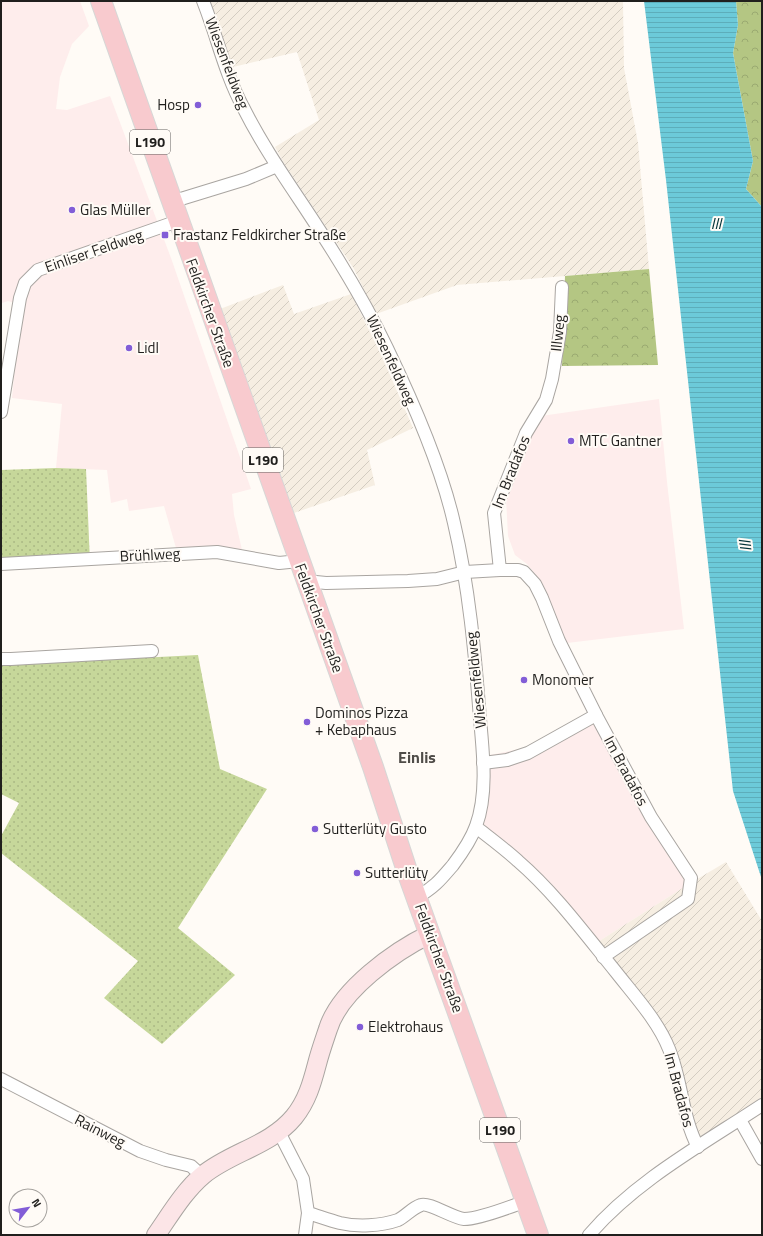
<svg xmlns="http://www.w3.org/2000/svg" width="763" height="1236" font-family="'Titillium Web',sans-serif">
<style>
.commercial{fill:#feedec}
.industrial{fill:url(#industrial-furrows)}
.grass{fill:url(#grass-dots)}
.forest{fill:url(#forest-crowns)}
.water{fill:url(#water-rules)}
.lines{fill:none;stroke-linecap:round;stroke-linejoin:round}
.minor-casing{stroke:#a9a5a1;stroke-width:14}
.secondary-casing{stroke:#a9a5a1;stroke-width:20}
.primary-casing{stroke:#d7d7d6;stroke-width:22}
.minor{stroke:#fff;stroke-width:12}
.secondary{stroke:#fce5e7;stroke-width:18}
.primary{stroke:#f8cace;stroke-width:20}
.poi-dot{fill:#825dd7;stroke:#fffbf6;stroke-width:1.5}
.labels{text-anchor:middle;stroke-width:4;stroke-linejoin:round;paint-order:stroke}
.shield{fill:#fffbf6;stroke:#63615e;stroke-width:1}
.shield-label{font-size:14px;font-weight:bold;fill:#201f1d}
.street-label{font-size:15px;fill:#201f1d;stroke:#fffbf6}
.poi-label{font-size:15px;fill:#201f1d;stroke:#fffbf6;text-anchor:start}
.water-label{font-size:16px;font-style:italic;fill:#023238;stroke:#fffbf6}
.neighbourhood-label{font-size:16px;font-weight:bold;fill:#4f4c48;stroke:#fffbf6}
</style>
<defs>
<pattern id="industrial-furrows" width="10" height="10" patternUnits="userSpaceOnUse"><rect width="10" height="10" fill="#f6eee2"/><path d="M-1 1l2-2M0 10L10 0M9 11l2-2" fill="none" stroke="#d3ccc1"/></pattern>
<pattern id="grass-dots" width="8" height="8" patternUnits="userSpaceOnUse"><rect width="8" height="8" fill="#c6d79a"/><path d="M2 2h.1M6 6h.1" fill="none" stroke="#aab884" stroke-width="1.8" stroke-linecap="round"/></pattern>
<pattern id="forest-crowns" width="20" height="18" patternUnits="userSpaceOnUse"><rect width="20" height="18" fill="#b4c683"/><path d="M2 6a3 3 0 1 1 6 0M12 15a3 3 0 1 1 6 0" fill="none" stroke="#9aaa71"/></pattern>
<pattern id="water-rules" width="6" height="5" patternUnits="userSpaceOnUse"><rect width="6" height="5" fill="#6ccad9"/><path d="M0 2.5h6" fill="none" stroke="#5dadba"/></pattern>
</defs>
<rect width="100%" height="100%" fill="#fffbf6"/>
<g class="commercial">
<path d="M1 1H80L89 26 72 44 60 77 56 109 67 110 110 96 171 258 251 489 232 494 234 515 242 550 212 547 176 548 164 506 129 511 127 499 111 503 107 470 56 468 62 404 12 398 17 343 24 306 8 301 2 303 1 302Z"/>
<path d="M659 399 667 482 684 629 567 643 540 580 527 564 515 555 508 536 506 498 516 469 541 416Z"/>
<path d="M590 714 689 884 593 945 480 827 485 756 529 747Z"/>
</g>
<g class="industrial">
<path d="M209 1H623L624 68 638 143 649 269 457 285 376 314 354 269 284 163 275 147 319 120 297 52 233 67Z"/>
<path d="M283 285 294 314 351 294 381 354 413 428 367 450 375 485 291 514 220 309Z"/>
<path d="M726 862 762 921V1097L692 1143 675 1058 593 945 689 884Z"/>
</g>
<g class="grass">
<path d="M56 468 86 469 90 562 1 570V470Z"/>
<path d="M198 655 220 769 267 789 178 928 235 975 162 1044 104 998 138 961 1 853V836L19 803 1 794V665Z"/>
</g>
<g class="forest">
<path d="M736 1H762V207L746 189 753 161 733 53 738 25Z"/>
<path d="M649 269 658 365 562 366 565 276Z"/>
</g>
<path class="water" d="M644 1H736L738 25 733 53 753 161 746 189 762 207V880L733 791 666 180Z"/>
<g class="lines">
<defs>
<g id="minor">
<path d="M203 1C217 36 225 74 243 107 261 143 283 175 305 208 335 253 364 300 387 348 413 402 441 465 454 523 469 587 475 653 480 719 483 752 488 794 476 826 471 840 462 853 453 865 441 879 434 888 417 897"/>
<path d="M171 202 246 179 277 166"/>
<path d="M1 412 20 298 25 283 38 270 178 221"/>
<path d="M1 564 217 552 279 563 299 561"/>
<path d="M500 570 494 513 526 433 546 400 552 379 560 332 562 287"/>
<path d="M307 583 316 582 326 583 408 581 437 579 465 572 500 570H518L524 572 535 584 542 598 559 641 596 715 651 817 691 878 688 899 603 957"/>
<path d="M1 659H11L152 651"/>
<path d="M483 763 507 760 528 753 596 715"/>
<path d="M476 827C490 838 505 849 518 861 555 893 585 934 616 972 634 995 658 1021 669 1049 682 1081 682 1117 698 1147"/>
<path d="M1 1079 140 1151 166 1160 191 1166 202 1176"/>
<path d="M740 1120 762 1159"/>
<path d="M279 1132 303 1179 308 1213 305 1235"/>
<path d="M308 1213C318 1216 329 1220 340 1223 357 1227 381 1226 398 1220 406 1216 412 1208 421 1205 429 1202 453 1218 464 1219 480 1219 510 1207 526 1201"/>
<path d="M589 1235C635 1181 703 1144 762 1105"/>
</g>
<path id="secondary" d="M156 1235C170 1215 184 1191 203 1175 231 1152 270 1146 294 1117 307 1101 312 1083 317 1064 320 1052 324 1041 328 1029 340 990 395 951 430 934"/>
<path id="primary" d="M101 1 373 767 408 874 538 1235"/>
</defs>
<use href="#minor" class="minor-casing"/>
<use href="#secondary" class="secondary-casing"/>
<use href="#primary" class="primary-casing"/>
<use href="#minor" class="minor"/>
<use href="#secondary" class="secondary"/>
<use href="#primary" class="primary"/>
</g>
<g class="poi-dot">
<circle cx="198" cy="105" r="4"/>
<circle cx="72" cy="210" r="4"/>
<rect x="161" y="231" width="8" height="8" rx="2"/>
<circle cx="129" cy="348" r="4"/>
<circle cx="571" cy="441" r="4"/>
<circle cx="524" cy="680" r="4"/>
<circle cx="307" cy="722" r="4"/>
<circle cx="315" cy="829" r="4"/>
<circle cx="357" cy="873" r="4"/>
<circle cx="360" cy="1027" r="4"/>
</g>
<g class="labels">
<g class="shield">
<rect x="130" y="130" width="40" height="24" rx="3"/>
<rect x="243" y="448" width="40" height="24" rx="3"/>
<rect x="480" y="1118" width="40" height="24" rx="3"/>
</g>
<g class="shield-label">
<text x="150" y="147">L190</text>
<text x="263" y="465">L190</text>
<text x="500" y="1135">L190</text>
</g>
<g class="street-label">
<text transform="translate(227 63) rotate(69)" y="5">Wiesenfeldweg</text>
<text transform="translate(94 251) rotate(-19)" y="5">Einliser Feldweg</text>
<text transform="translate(210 313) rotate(70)" y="5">Feldkircher Straße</text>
<text transform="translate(558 333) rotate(-84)" y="5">Illweg</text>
<text transform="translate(391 360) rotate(65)" y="5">Wiesenfeldweg</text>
<text transform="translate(511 472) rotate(-68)" y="5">Im Bradafos</text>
<text transform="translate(150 555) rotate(-3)" y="5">Brühlweg</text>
<text transform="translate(319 618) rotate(70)" y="5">Feldkircher Straße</text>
<text transform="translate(476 680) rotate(-96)" y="5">Wiesenfeldweg</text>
<text transform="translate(626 771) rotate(62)" y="5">Im Bradafos</text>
<text transform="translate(439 958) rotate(70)" y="5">Feldkircher Straße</text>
<text transform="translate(679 1090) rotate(75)" y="5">Im Bradafos</text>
<text transform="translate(100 1131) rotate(27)" y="5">Rainweg</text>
</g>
<g class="poi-label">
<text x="190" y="110" text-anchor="end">Hosp</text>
<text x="80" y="215">Glas Müller</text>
<text x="173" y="240">Frastanz Feldkircher Straße</text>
<text x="137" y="353">Lidl</text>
<text x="579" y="446">MTC Gantner</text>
<text x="532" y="685">Monomer</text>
<text x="315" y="718">Dominos Pizza<tspan x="315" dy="17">+ Kebaphaus</tspan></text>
<text x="323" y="834">Sutterlüty Gusto</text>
<text x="365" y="878">Sutterlüty</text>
<text x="368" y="1032">Elektrohaus</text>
</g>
<g class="water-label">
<text x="716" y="229">Ill</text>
<text transform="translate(745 546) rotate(-96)" y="6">Ill</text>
</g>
<g class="neighbourhood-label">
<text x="417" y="763">Einlis</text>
</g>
</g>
<rect width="763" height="1236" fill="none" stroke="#201f1d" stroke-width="4"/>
<g transform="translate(28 1208) rotate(59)"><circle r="19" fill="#fffbf6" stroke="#a6a39f"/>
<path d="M0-3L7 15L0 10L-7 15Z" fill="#825dd7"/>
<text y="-6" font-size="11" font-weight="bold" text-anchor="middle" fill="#201f1d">N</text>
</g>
</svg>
